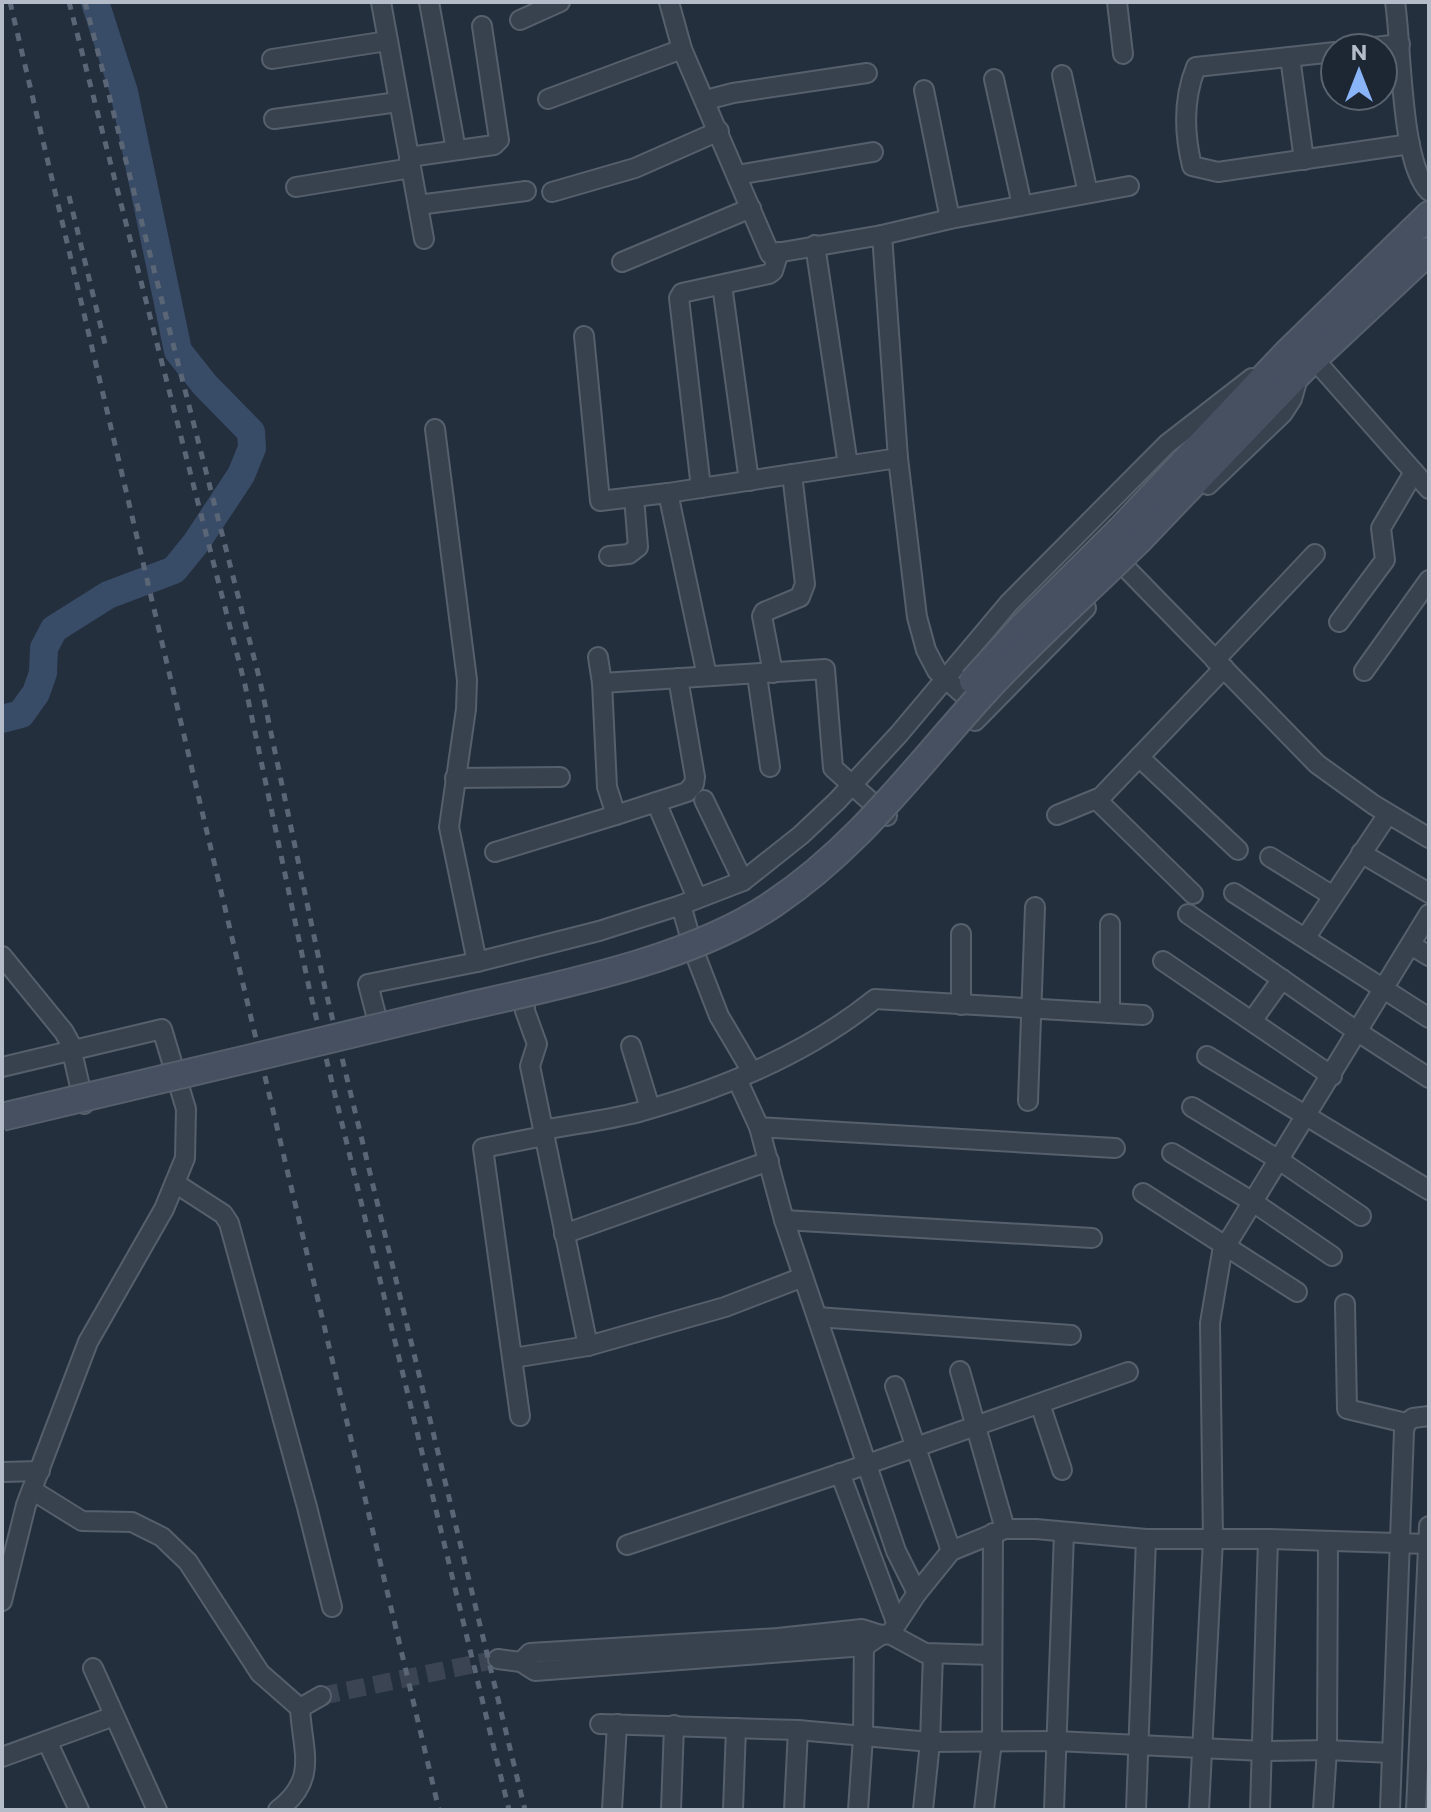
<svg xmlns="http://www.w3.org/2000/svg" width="1431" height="1812" font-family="Commissioner,sans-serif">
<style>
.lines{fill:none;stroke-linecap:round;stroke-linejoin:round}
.river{stroke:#394c67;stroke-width:28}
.minor-tunnel{stroke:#3a4453;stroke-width:18;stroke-dasharray:18 9;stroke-linecap:butt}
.minor-casing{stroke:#565f6c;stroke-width:22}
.secondary-casing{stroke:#565f6c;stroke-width:30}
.minor{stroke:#38414e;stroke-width:18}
.secondary{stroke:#465061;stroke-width:26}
.rail{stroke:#5a6575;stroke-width:5;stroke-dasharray:8 8;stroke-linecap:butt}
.secondary-bridge-casing{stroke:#565f6c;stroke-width:30;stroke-linecap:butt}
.secondary-bridge{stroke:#465061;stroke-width:26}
</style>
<rect width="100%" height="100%" fill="#242f3e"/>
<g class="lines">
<path class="river" d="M2 719 21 714 36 693 43 673 44 648 54 629 108 595 174 570 196 543 241 475 252 448 251 432 205 385 178 351 124 92 95 2"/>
<path class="minor-tunnel" d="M321 1696 498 1659"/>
<defs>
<g id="minor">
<path d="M381 2 424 239"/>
<path d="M429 2 456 150"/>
<path d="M669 2 682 49 770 254 882 235 950 219 1129 186"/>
<path d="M1117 2 1123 54"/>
<path d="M1395 2C1402 45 1400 163 1429 191"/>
<path d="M520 20 560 2"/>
<path d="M1367 48 1400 44"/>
<path d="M1335 52 1196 67C1183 99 1184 133 1192 166L1218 172 1410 144"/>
<path d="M1290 57 1304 160"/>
<path d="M272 59 387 41"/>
<path d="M1062 75 1088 193"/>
<path d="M994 79 1022 205"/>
<path d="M924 90 950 219"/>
<path d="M548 99 682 49"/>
<path d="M706 100 733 93 867 73"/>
<path d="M274 119 398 102"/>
<path d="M409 157 494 145 499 140 482 26"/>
<path d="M737 175 873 152"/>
<path d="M296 187 411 168"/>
<path d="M552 192 635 168 719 131"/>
<path d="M418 205 526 191"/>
<path d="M882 235 898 458 917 617 926 650 937 671 981 710"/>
<path d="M815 245 848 465"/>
<path d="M622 262 751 208"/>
<path d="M722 285 749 481"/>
<path d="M584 336 600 501 668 493 707 676"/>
<path d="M1314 359 1429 489"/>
<path d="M435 429 467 680 466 709 449 827 477 962"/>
<path d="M1208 485 1283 413 1292 399 1298 378"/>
<path d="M701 488 679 298 682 293 769 274 773 271 779 252"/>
<path d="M668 493 898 458"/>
<path d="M609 556 629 554 638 547 634 497"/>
<path d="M1126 568 1317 764 1374 805 1429 838"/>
<path d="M1339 622 1385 560 1381 528 1414 472"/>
<path d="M598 657 602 683 825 669 833 768 887 816"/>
<path d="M1215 660 1315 554"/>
<path d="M1364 671 1429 580"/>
<path d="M773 673 762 616 764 612 800 597 805 584 792 474"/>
<path d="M757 675 770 767"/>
<path d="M602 683 607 787 616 815 687 792 694 784 695 777 678 678"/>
<path d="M975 721 1086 608"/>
<path d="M1139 757 1238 850"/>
<path d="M455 778 560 777"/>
<path d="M704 800 743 881"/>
<path d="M1097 800 1193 894"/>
<path d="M656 802 697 898"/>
<path d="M1057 815 1101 797 1224 668"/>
<path d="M495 852 616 815"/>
<path d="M1361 853 1429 893"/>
<path d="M1270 857 1333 896"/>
<path d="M1234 893 1429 1018"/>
<path d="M681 905 695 954 719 1016 752 1072"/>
<path d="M1188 914 1358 1032 1429 1078"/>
<path d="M1306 937 1388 814"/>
<path d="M1411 945 1429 956"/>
<path d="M2 956 64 1032 70 1043 84 1104"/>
<path d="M1163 961 1332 1076"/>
<path d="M525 1001V1011L537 1044 530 1066 588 1346 725 1307 803 1277"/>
<path d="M961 1005V934"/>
<path d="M1110 1013V924"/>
<path d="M1252 1021 1282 979"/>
<path d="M387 1029 380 1030 368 984 477 962 599 931 681 905 743 881 801 835 837 801 899 734 1009 603 1167 444 1252 378"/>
<path d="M631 1046 650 1108"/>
<path d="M1207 1056 1429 1190"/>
<path d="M2 1067 162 1029 186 1109 185 1158 164 1209 88 1342 26 1505 2 1601"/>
<path d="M737 1079 759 1127 784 1220 896 1551 917 1593"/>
<path d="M1028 1101 1035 907"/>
<path d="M1192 1107 1279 1160 1361 1216"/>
<path d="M759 1127 1115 1148"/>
<path d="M543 1130C575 1124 608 1120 639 1112 722 1089 808 1053 875 999L1143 1015"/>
<path d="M1172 1153 1253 1202 1332 1256"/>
<path d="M175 1183 223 1214 229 1223 307 1507 332 1607"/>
<path d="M1143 1193 1297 1292"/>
<path d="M784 1220 1092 1238"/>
<path d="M564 1234 769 1161"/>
<path d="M1345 1304 1347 1409 1406 1423"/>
<path d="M817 1317 1071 1335"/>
<path d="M513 1358 588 1346"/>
<path d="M960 1371 1005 1529"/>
<path d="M895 1386 951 1551"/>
<path d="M1040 1404 1062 1470"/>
<path d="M520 1416 483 1148 544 1136"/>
<path d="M2 1472 40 1471"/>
<path d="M840 1473 896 1622"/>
<path d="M32 1490 82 1521 132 1522 162 1537 188 1562 260 1673 300 1708"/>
<path d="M627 1545 868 1464 1128 1372"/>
<path d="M890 1634 925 1653 992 1655"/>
<path d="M498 1659 521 1662 535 1671 865 1646 881 1635 890 1634 917 1593 951 1551 1005 1529H1036L1146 1539H1268L1428 1544"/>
<path d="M521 1662 530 1653 778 1638 862 1629 881 1635"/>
<path d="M93 1668 157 1810"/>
<path d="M600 1724 798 1730 930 1742 1056 1741 1263 1751 1327 1750 1392 1753"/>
<path d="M47 1741 79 1810"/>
<path d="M2 1757 114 1716"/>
<path d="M278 1810C319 1779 302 1751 300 1708L321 1696"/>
<path d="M612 1810 617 1724"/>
<path d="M671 1810 674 1725"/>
<path d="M733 1810 736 1728"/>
<path d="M794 1810 798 1730"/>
<path d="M858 1810 863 1737 864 1637"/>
<path d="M923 1810 930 1742 933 1654"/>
<path d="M984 1810 992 1741 993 1533"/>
<path d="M1054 1810 1064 1533"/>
<path d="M1136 1810 1146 1539"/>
<path d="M1199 1810 1213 1540 1210 1323 1222 1252 1429 914"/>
<path d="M1260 1810 1268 1539"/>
<path d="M1323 1810 1327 1750 1328 1541"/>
<path d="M1390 1810 1404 1431 1406 1423 1413 1418 1429 1416"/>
<path d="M1416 1810 1429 1526"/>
</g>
<g id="secondary">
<path d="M1121 529 1287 353 1429 215"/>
<path d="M1139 540 1300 372 1429 251"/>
</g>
</defs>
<use href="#minor" class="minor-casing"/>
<use href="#secondary" class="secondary-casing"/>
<use href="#minor" class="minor"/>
<use href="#secondary" class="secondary"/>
<g class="rail">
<path d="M10 2 439 1810"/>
<path d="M69 2 245 685 310 992 509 1810"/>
<path d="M85 2 260 681 325 988 525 1810"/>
<path d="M69 196 105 344"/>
</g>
<defs>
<g id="secondary-bridge">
<path d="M973 681 1024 625 1121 529"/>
<path d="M2 1117C150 1082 299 1047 447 1011 549 987 686 963 773 904 861 845 917 765 987 689 1035 637 1089 590 1139 540"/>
</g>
</defs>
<use href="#secondary-bridge" class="secondary-bridge-casing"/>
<use href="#secondary-bridge" class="secondary-bridge"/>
</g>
<rect width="1431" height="1812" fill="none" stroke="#b4bcc9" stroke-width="8"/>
<g transform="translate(1359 72)"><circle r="38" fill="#1d2633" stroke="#59626f" stroke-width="2"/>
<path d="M0-6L14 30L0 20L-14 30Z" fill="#8ab4f8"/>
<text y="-12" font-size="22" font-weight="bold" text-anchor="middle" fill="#b4bcc9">N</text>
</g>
</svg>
